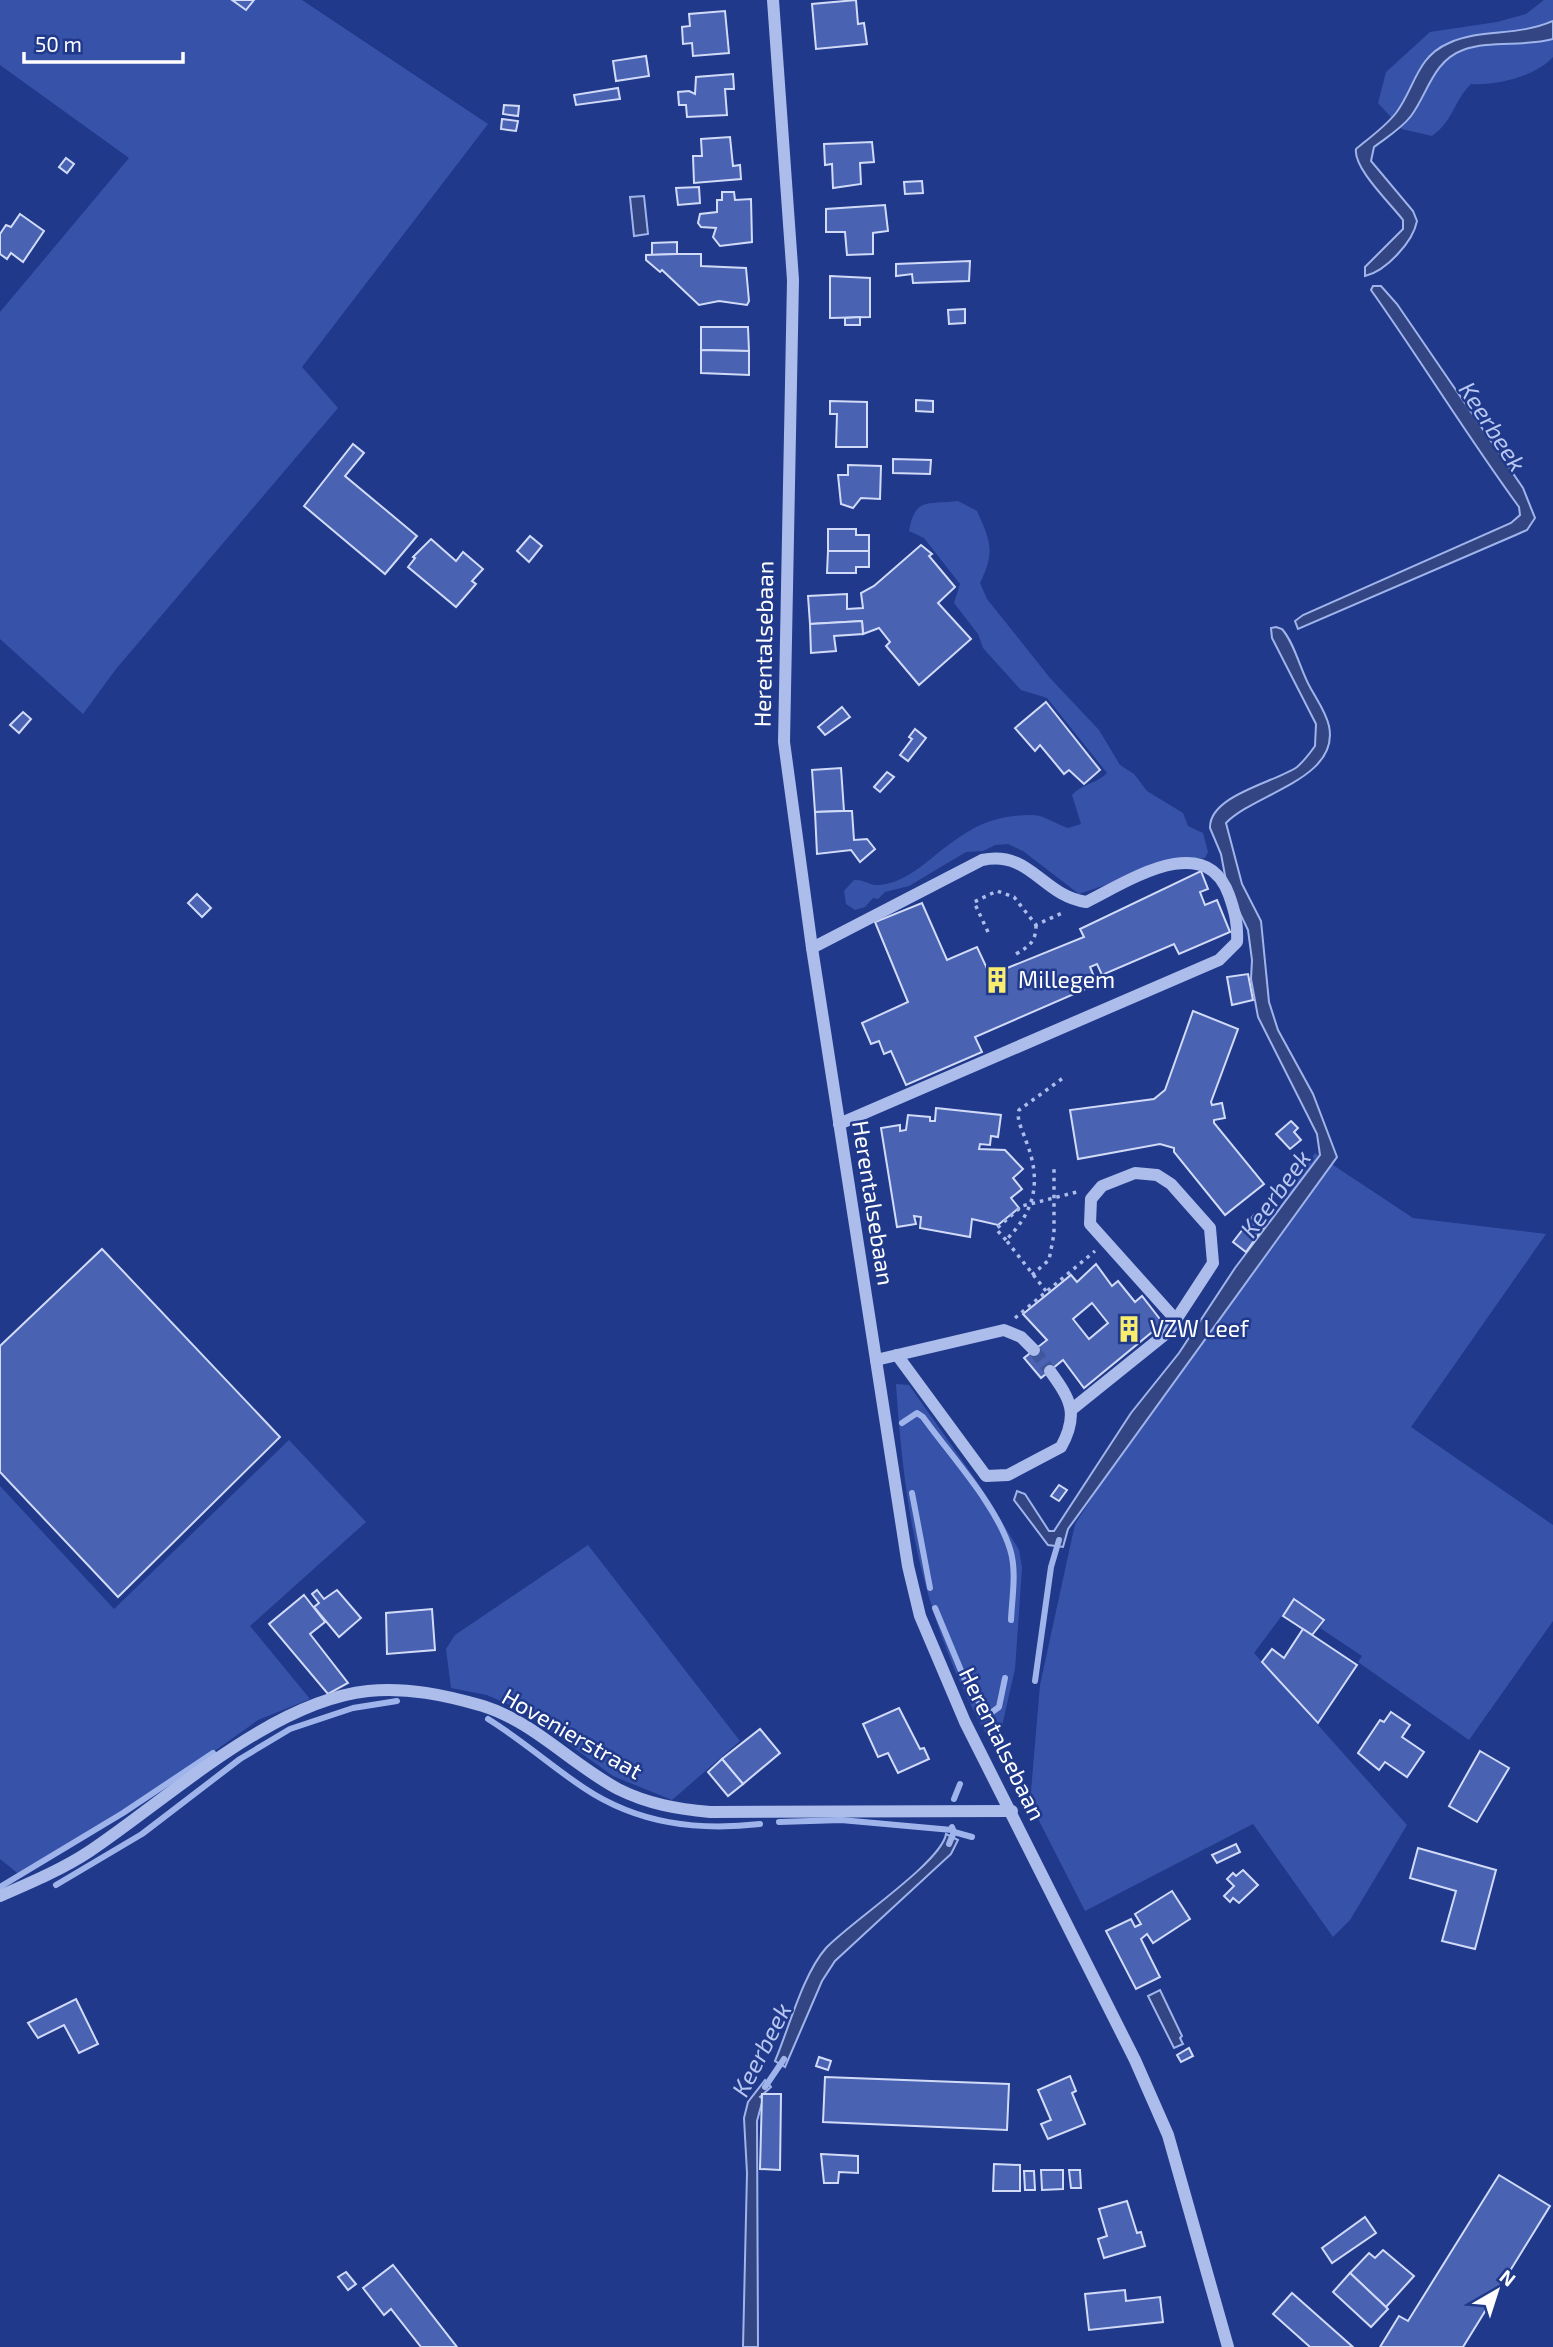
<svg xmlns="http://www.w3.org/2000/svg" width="1553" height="2347" font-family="'Exo 2',sans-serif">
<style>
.green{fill:#3753a9}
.water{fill:#334582;stroke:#a0b4ec;stroke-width:2}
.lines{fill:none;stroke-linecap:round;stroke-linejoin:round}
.stream{stroke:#a0b4ec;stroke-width:6}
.building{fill:#4962b2;stroke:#d1dbf8;stroke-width:2;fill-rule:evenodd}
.minor-tunnel{stroke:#41579c;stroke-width:12;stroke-dasharray:12 6;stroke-linecap:butt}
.path{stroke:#acbceb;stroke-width:3.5;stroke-dasharray:3.5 5;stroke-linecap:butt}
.minor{stroke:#acbceb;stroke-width:12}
.labels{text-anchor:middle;stroke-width:5;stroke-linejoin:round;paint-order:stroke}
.street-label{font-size:23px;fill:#fff;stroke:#20398a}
.poi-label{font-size:23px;fill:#fff;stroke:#20398a;text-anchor:start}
.water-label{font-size:24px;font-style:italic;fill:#b8c7f2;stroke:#20398a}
</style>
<rect width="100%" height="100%" fill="#20398a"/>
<g class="green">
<path d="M0 0H302L488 124 302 367 338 408 116 669 83 714 0 639V312L129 158 0 65Z"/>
<path d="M1544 0H1553V57C1536 76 1497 86 1471 84 1453 102 1454 120 1432 136L1402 129 1378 103 1386 72 1430 32 1497 22 1526 14Z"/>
<path d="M958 501 977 511C991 542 995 552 980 583L987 599 1050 678 1099 730 1120 765 1134 774 1147 791 1183 813 1188 826 1203 833 1208 852 1205 858 1176 861 1079 894 1023 851 1008 844 995 845 983 851 966 852 909 886 885 892 878 899 873 898 865 907 855 910 846 904 844 891 854 880C864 879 870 886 880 885 900 883 917 870 932 858 967 830 988 815 1033 815 1043 815 1058 825 1068 828L1081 824 1072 795C1082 784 1096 784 1107 773L1047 698 1021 690 983 648 978 634 954 603 960 584 924 538 909 531C915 496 929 505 958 501Z"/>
<path d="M1315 1153 1413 1218 1546 1234 1411 1427 1553 1525V1621L1469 1740 1358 1662 1362 1656 1320 1628 1326 1620 1295 1598 1254 1653 1407 1825 1350 1920 1333 1937 1253 1824 1085 1911 1030 1803 1040 1685 1075 1524Z"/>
<path d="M896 1384 909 1385 978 1483 1019 1550 1022 1568 1015 1669 996 1752C925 1629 905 1524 896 1384Z"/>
<path d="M289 1440 366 1522 250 1626 310 1699 258 1720 170 1783 21 1876 0 1859V1486L114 1609Z"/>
<path d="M588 1545 740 1741 672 1800 613 1776 521 1710 487 1695 451 1688 446 1649 455 1635Z"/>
</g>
<g class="water">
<path d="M1553 21V39C1524 47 1490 40 1463 50 1433 61 1428 93 1411 116 1401 129 1387 137 1374 147L1371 161 1413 211 1417 221C1413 242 1386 271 1365 276V267L1403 229V220C1391 204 1353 168 1356 149 1369 138 1385 127 1396 113 1415 88 1416 57 1449 43 1482 28 1516 37 1553 21Z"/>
<path d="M644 196 648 234 634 236 630 197Z"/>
<path d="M1373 286H1381L1397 304 1523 488 1535 518 1527 530 1518 534 1298 629 1295 621 1303 615 1511 523 1520 515 1519 507C1467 436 1422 362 1371 290Z"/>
<path d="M1276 627 1282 629C1295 644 1300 669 1310 687 1317 700 1326 712 1329 726 1340 779 1255 793 1226 823L1242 884 1261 921 1269 1002 1278 1030 1313 1094 1337 1157 1068 1529 1063 1547 1048 1545 1014 1500 1017 1491 1025 1494 1049 1531H1054L1131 1413 1179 1353 1235 1268 1320 1155 1317 1134 1258 1017 1251 979 1252 960 1248 930 1227 886 1221 854 1210 828C1209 795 1276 782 1297 767 1304 761 1310 753 1315 746L1316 724 1272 638 1271 628Z"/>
<path d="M946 1834 958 1840 951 1854 835 1961 822 1981 785 2067 775 2061C789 2028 803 1974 826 1948 849 1923 942 1862 946 1834Z"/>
<path d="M1160 1990 1182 2036 1180 2038 1183 2044 1174 2048 1148 1996Z"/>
<path d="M765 2080 771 2087 760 2097 763 2099 757 2121 758 2347H743L747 2173 744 2118 748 2102Z"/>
</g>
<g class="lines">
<g class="stream">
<path d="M902 1423 917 1413 923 1417C950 1455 996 1504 1010 1549 1017 1571 1012 1597 1011 1620"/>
<path d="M912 1493 930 1588"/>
<path d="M935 1608 967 1685 983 1708"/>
<path d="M1035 1681 1051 1567 1059 1540"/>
<path d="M988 1715 999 1707 1005 1678"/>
<path d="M488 1719C522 1740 551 1766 584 1788 638 1824 697 1831 760 1824"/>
<path d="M954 1799 960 1784"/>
<path d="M779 1822 841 1820 952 1830"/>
<path d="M954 1832 972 1837"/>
<path d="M949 1844 954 1832 952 1827"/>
<path d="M56 1885 142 1834 240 1759 290 1729 353 1708 397 1701"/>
<path d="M0 1887 123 1813 213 1753"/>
<path d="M765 2087 784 2059"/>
</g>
</g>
<g class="building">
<path d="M232 0H254L246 10Z"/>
<path d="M856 0 858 24 864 23 867 44 816 49 812 4Z"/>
<path d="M725 11 729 53 693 56 692 43 683 44 682 27 690 26 689 14Z"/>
<path d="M646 56 649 76 616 81 613 61Z"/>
<path d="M733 74 734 89H725L727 115 687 117 686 105H679L678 92 689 91 695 94 696 77Z"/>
<path d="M618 88 620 99 576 105 574 95Z"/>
<path d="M504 105 519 106 518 116 503 114Z"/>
<path d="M502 119 518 121 516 131 501 129Z"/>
<path d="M730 137 733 166 740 165 741 179 694 183 693 156H702L701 139Z"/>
<path d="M872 142 874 162 860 163 861 184 833 188 832 164 825 165 824 144Z"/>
<path d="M66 158 74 164 67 173 59 167Z"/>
<path d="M922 181 923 193 905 194 904 182Z"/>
<path d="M699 187 700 203 678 205 676 188Z"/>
<path d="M722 192H734L735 200 751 199 752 242 720 246 713 237 716 228 701 227 698 223 700 214 717 212V200H722Z"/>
<path d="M885 205 888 231 873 233V254L847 255 845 232H826V209Z"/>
<path d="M20 214 44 231 23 262 11 253 7 259 0 254V234L6 225 11 227Z"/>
<path d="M677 242V254L652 255V243Z"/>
<path d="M677 254H701V266L746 268 749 301 747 305 719 301 699 305 662 270 660 272 646 260V255Z"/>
<path d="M970 261 969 281 913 283 912 274 896 276V264Z"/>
<path d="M830 276 870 278V317L830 318Z"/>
<path d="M965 309V323L949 324 948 310Z"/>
<path d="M860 317V325H845V318Z"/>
<path d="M701 327H748L749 351 701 350Z"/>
<path d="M701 350 749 351V375L701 373Z"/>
<path d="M916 400 933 401V412L916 411Z"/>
<path d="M830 401 867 402V447H836L837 414H830Z"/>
<path d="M353 444 364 453 345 476 417 536 385 574 304 506Z"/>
<path d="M893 459 931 460 930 474 893 473Z"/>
<path d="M848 465 881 466 880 499 861 498 853 508 841 504 838 475H848Z"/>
<path d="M828 529H856V535H869V551H828Z"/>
<path d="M530 536 542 546 529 562 517 551Z"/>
<path d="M431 539 456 561 463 552 483 569 472 581 476 584 456 607 408 567 415 558 413 557Z"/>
<path d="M921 545 932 554 929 556 955 587 938 603 971 639 919 685 886 646 890 642 879 628 863 634 862 621 810 624 808 596 847 594V609L863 608 861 593 874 586Z"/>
<path d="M828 551H869V567H856V573H827Z"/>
<path d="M862 621 863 634 834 636 836 651 811 653 810 624Z"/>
<path d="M1046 702 1100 770 1084 784 1069 770 1064 774 1040 745 1035 751 1015 728Z"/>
<path d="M842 707 850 717 825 735 818 727Z"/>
<path d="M23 712 31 719 19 733 10 725Z"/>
<path d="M915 729 926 738 908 761 900 755 912 739 909 737Z"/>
<path d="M841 768 844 811 815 812 812 770Z"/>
<path d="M887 772 894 777 880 792 874 787Z"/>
<path d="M844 811H852L854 840 867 839 875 849 860 862 851 850 817 854 815 812Z"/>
<path d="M1201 871 1208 889 1200 892 1205 905 1217 900 1230 932 1179 954 1174 944 1102 975 1097 964 1090 967 1097 984 975 1037 982 1052 906 1085 891 1051 884 1054 879 1041 871 1044 862 1023 908 1002 875 922 922 903 947 960 977 947 990 975 1084 937 1080 929Z"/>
<path d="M197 894 211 908 202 917 188 903Z"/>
<path d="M1248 974 1253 1000 1232 1005 1227 977Z"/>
<path d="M1193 1011 1238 1029 1211 1102 1212 1105 1222 1103 1225 1118 1214 1120V1123L1264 1184 1225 1215 1174 1152V1148L1160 1144 1078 1159 1070 1110 1154 1099 1165 1090Z"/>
<path d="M936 1108 1001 1115 998 1137 991 1136 990 1145 980 1144 979 1149 1005 1150 1023 1169 1013 1178 1022 1189 1011 1198 1019 1208 998 1225 972 1219 970 1237 920 1228 921 1217 914 1216 916 1224 897 1227 881 1128 900 1125V1131L906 1130 908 1115 930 1117V1121H935Z"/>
<path d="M1291 1121 1298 1128 1294 1132 1301 1140 1290 1149 1276 1134Z"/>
<path d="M1254 1215 1266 1224 1246 1252 1233 1242Z"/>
<path d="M102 1249 280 1437 118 1597 0 1472V1346Z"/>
<path d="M1096 1264 1112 1286 1118 1281 1135 1302 1142 1296 1163 1323 1084 1388 1063 1360 1041 1378 1024 1358 1047 1340 1023 1314 1071 1275 1077 1282ZM1092 1303 1108 1323 1089 1339 1073 1319Z"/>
<path d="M1059 1485 1067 1490 1059 1501 1051 1496Z"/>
<path d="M317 1590 324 1599 337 1590 361 1618 339 1637 314 1607 319 1603 312 1594Z"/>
<path d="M304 1595 325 1622 310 1634 348 1683 328 1694 269 1624Z"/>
<path d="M1294 1599 1324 1620 1312 1635 1283 1616Z"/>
<path d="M432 1609 435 1650 387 1654 386 1613Z"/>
<path d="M1303 1629 1357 1665 1318 1723 1262 1662 1272 1649 1284 1658Z"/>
<path d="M899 1708 920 1749 924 1748 929 1759 898 1773 888 1753 878 1757 863 1724Z"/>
<path d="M1391 1712 1410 1725 1402 1737 1424 1752 1407 1777 1385 1762 1379 1770 1358 1753 1380 1720 1384 1722Z"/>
<path d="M760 1729 780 1753 743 1784 722 1759Z"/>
<path d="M1480 1751 1509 1768 1477 1822 1449 1806Z"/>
<path d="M722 1759 743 1784 728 1796 708 1772Z"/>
<path d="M1236 1844 1240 1852 1217 1863 1212 1855Z"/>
<path d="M1418 1848 1496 1870 1475 1949 1442 1941 1456 1891 1410 1878Z"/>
<path d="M1243 1870 1258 1885 1239 1903 1233 1898 1230 1902 1224 1896 1234 1886 1227 1879 1233 1873 1236 1876Z"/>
<path d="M1172 1891 1190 1919 1153 1943 1147 1934 1141 1939 1160 1977 1136 1989 1106 1931 1131 1919 1135 1927 1141 1924 1135 1914Z"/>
<path d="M76 1999 98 2044 79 2053 64 2025 38 2038 28 2023Z"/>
<path d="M1189 2048 1193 2056 1181 2062 1177 2055Z"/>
<path d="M819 2057 831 2061 828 2070 816 2066Z"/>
<path d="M1070 2076 1076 2091 1072 2093 1085 2124 1048 2139 1041 2124 1051 2120 1038 2090Z"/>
<path d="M825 2077 1009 2084 1007 2130 823 2122Z"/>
<path d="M762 2094H781L780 2170 760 2169Z"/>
<path d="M821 2154 858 2156V2173L839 2172 838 2183H824Z"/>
<path d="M994 2164 1020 2165V2191H993Z"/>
<path d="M1041 2170H1063V2189L1042 2190Z"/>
<path d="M1069 2170H1080L1081 2188H1071Z"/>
<path d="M1024 2171H1034L1035 2190H1025Z"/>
<path d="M1499 2175 1550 2206 1463 2347H1380L1399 2316 1408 2321Z"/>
<path d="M1127 2201 1137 2233 1141 2232 1145 2246 1104 2258 1098 2239 1107 2236 1099 2209Z"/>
<path d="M1365 2217 1376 2233 1332 2263 1322 2248Z"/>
<path d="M1383 2250 1414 2276 1386 2307 1350 2273 1369 2253 1375 2258Z"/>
<path d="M393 2265 457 2347H421L391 2309 384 2315 363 2288Z"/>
<path d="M346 2272 356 2284 348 2290 338 2277Z"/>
<path d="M1350 2273 1388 2309 1371 2327 1333 2292Z"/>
<path d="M1125 2290 1126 2301 1160 2297 1163 2322 1089 2330 1085 2294Z"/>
<path d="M1292 2293 1353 2347H1310L1273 2314Z"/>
</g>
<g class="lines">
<path class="minor-tunnel" d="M1034 1350 1050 1371"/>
<g class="path">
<path d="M988 932 974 902 997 891 1014 897 1036 925 1062 913"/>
<path d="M1016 954C1030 946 1036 941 1036 925"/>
<path d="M1006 1240 996 1229 1022 1206 1077 1192"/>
<path d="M1032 1275 1049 1260 1054 1234V1166"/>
<path d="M1046 1291 1006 1240C1035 1211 1042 1181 1026 1141 1023 1131 1016 1120 1019 1110L1063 1078"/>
<path d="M1015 1318 1095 1251"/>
</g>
<g class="minor">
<path d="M773 0 793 280 784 742 812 948 908 1566 920 1616 965 1722 1135 2060 1168 2135 1228 2347"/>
<path d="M812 948 982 860C1031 850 1041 895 1086 902 1127 882 1205 829 1229 895 1235 912 1238 924 1237 942L1219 960 839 1124"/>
<path d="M897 1355 986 1476 1008 1475 1061 1447C1079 1414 1071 1400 1050 1371"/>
<path d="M876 1360 1004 1330 1021 1337 1034 1350"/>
<path d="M1071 1410 1168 1332 1213 1263 1210 1228 1171 1184 1157 1175 1135 1173 1102 1186 1091 1199 1090 1224 1176 1320"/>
<path d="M0 1896C30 1883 63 1869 90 1851 169 1798 272 1701 368 1691 407 1687 445 1695 483 1706 534 1722 571 1764 618 1789 648 1804 677 1809 710 1812L1012 1811"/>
</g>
</g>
<defs>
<symbol id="building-bare" viewBox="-9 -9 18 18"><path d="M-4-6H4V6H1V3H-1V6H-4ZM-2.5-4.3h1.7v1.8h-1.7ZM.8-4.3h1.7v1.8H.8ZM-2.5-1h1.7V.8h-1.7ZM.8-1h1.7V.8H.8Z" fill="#f8ed6d" stroke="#20398a" stroke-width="2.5" paint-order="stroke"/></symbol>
</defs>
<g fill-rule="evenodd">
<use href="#building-bare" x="978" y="961" width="38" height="38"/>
<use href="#building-bare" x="1110" y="1310" width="38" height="38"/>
</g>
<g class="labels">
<g class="street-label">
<text transform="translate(764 644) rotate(-89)" y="8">Herentalsebaan</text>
<text transform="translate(873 1203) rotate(81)" y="8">Herentalsebaan</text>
<text transform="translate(572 1734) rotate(30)" y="8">Hovenierstraat</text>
<text transform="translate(1002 1744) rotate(64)" y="8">Herentalsebaan</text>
</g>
<g class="poi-label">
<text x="1018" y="988">Millegem</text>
<text x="1150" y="1337">VZW Leef</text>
</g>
<g class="water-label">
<text transform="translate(1492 427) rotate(57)" y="8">Keerbeek</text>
<text transform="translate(1276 1194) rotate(-54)" y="8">Keerbeek</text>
<text transform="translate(762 2050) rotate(-63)" y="8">Keerbeek</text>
</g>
</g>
<g transform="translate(1497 2291) rotate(39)" stroke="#20398a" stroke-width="5" paint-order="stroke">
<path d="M0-5L12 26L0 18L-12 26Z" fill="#ffffff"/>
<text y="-10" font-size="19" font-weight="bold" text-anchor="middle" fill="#ffffff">N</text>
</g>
<path d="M24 52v10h159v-10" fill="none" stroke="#ffffff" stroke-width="3.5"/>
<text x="35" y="52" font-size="21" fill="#ffffff" stroke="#20398a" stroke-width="5" paint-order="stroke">50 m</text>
</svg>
